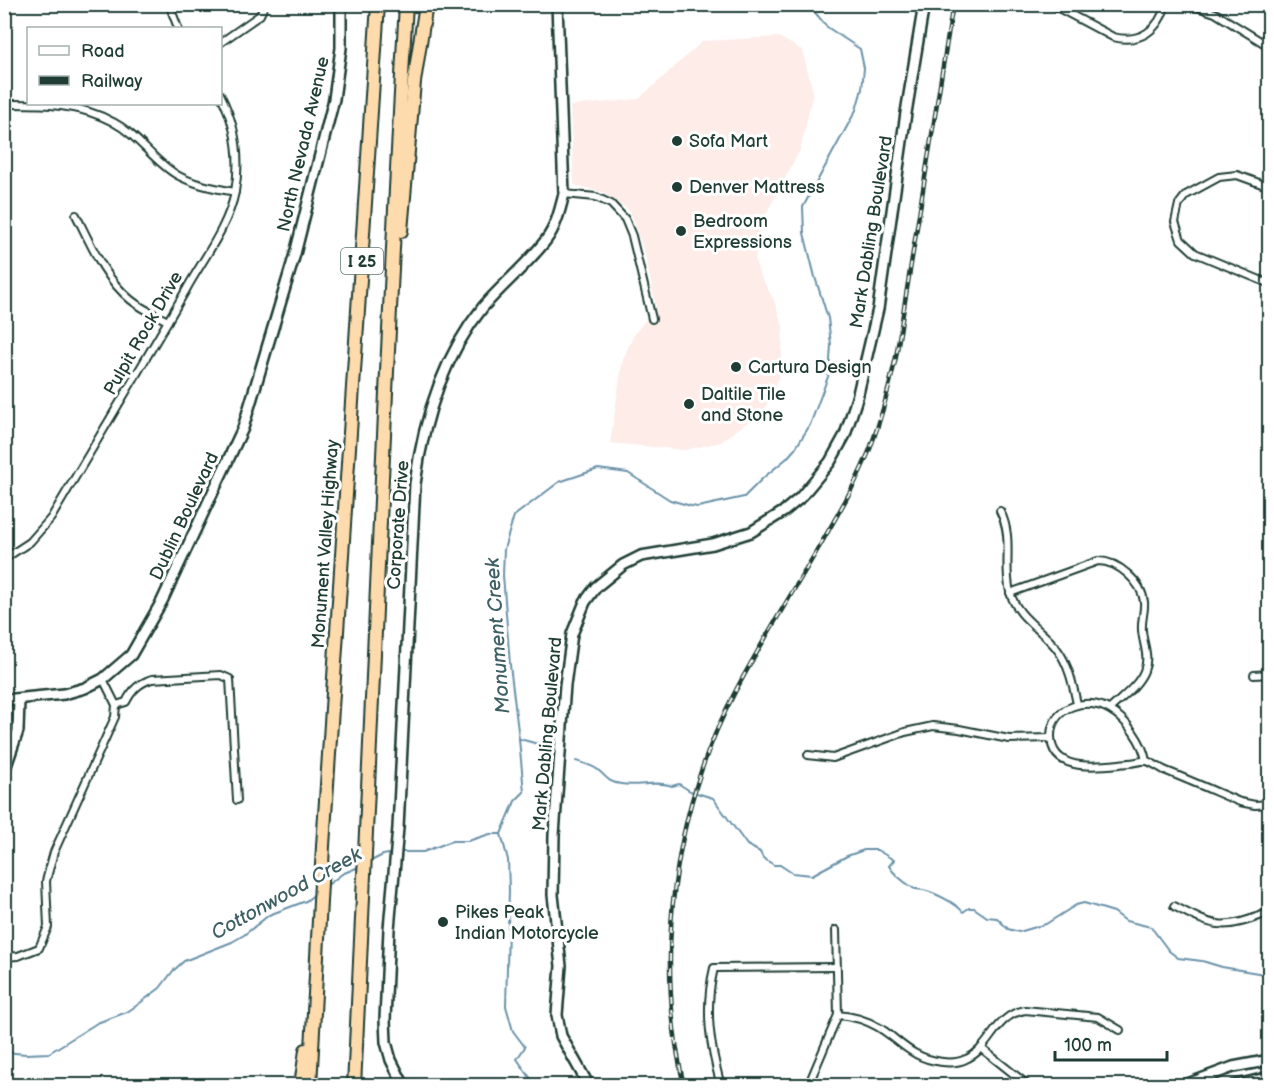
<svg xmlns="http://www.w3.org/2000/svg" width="1274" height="1090" font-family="'Balsamiq Sans',sans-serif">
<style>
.built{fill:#fdece8}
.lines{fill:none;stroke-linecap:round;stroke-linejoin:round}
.stream{stroke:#6a92a9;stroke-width:2}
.street-casing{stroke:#1f3d34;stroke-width:10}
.secondary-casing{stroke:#1f3d34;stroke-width:14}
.highway-casing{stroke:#1f3d34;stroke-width:16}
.street{stroke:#fff;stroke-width:6}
.secondary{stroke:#fff;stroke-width:9}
.highway{stroke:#fedbac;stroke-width:12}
.rail-casing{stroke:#1f3d34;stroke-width:4.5}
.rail{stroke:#fff;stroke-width:2;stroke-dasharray:7;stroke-linecap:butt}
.poi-dot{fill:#1f3d34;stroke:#fff;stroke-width:2}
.labels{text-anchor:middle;stroke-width:6;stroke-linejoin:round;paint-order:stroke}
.shield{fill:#fff;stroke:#627771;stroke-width:1.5}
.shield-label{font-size:16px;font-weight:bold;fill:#1f3d34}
.poi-label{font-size:18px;fill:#1f3d34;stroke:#fff;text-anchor:start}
.street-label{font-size:18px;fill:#1f3d34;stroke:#fff}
.water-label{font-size:20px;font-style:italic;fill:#3e6065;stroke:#fff}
</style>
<rect width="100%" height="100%" fill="#fff"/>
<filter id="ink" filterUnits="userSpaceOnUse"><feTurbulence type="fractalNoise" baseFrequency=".0167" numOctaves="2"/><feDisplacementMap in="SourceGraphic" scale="12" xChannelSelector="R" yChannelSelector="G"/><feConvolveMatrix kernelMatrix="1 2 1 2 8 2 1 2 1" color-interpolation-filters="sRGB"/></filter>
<g filter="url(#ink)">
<path class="built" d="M779 37 802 50 813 91 801 148 761 223 755 258 758 272 774 300 783 327 781 372 765 409 721 442 685 450 610 443 623 359 634 335 656 306 645 255 630 211 602 192 574 185 570 106 639 99 703 41Z"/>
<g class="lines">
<g class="stream">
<path d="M520 739 538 744"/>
<path d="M576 761C582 763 592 765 598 770 607 777 607 782 621 784 638 787 656 780 672 786L679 784 690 791 713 798 747 845 760 852 763 858 774 865H780L792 873 812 875 847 856 864 850H877L894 860 889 866C894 875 904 882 913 888 917 890 922 889 927 891 937 894 957 904 963 912L969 908H974L987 917 997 918 1008 929 1019 932 1046 924 1076 905 1084 903 1114 912 1126 921 1151 927 1169 951 1178 958 1202 961 1222 967 1270 975"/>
<path d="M400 852H423L452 841H468L490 834H501"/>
<path d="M369 862 383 855 394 853"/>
<path d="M325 887 342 874 361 866"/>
<path d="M4 1052 26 1054 49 1053 97 1023 127 1012 136 1006 160 988 173 971 184 961 232 942 244 935 269 915 306 901 315 894"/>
<path d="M536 1086 517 1059 525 1047 513 1031 506 1006 509 890 508 860 501 834 515 801 524 792 519 739 510 665 503 575 504 549 514 516 559 482 598 469 628 473 670 500 691 506 698 507 744 497 763 478 786 459 795 449 810 425 829 374 831 345 828 318 815 277 804 233 803 207 856 110 862 89 864 68 860 49 827 27 808 4"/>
</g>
<defs>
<g id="street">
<path d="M169 4 178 28"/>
<path d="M1051 4 1113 37C1140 44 1159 30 1166 4"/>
<path d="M1188 4 1215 13 1270 47"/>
<path d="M220 43 260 15 265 4"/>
<path d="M4 104C42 104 79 103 113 122 138 135 153 161 177 175 195 185 215 188 235 192"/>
<path d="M1270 187 1237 175 1219 177 1186 195 1179 204 1175 222 1181 240 1195 253 1270 284"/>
<path d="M564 194 596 197 611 204 625 219 632 236 652 319"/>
<path d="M76 215C91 245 105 279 131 300 142 309 156 315 168 321"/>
<path d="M4 327 7 349 4 378"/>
<path d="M1000 511C1014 538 1003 564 1010 592 1017 618 1042 629 1057 649 1069 665 1073 685 1077 704"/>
<path d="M4 559 30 542 51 518C96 442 142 366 186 290 203 259 228 227 235 192 241 158 236 125 220 94"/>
<path d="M1010 593 1098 561C1118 561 1142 582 1144 602 1145 611 1141 620 1142 630 1143 645 1150 656 1144 671 1138 686 1121 698 1110 709"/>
<path d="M1254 675 1270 674"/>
<path d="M116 705 126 702C132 690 139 683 152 679L221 675 230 679 237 800"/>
<path d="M808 755 833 758 905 732 933 726 959 729 1009 739 1051 738"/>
<path d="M1146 761C1143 742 1127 720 1110 710 1088 696 1052 706 1051 735 1050 776 1104 765 1129 763 1135 763 1142 760 1147 761 1153 763 1158 767 1164 770 1189 780 1214 791 1240 802L1255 805 1270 804"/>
<path d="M1174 906C1217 929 1224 930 1270 912"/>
<path d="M4 957 18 956 39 948 48 927 46 881 54 852 115 717 116 705 103 679"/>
<path d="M838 1015C851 1016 866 1020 878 1027 891 1034 902 1047 916 1054 929 1061 952 1066 966 1059 992 1048 993 1016 1025 1010L1098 1017 1120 1030"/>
<path d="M981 1048 1029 1086"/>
<path d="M721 1086C710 1046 704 1009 714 968L836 967"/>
<path d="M808 1086 838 1015 836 930"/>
</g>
<g id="secondary">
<path d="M4 700 64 694 85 688 103 679 131 655 162 601 243 428 295 254 334 99 341 48V4"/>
<path d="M4 772 18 731 19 699"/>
<path d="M404 1086 391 1060 386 1042 385 1020 389 929 398 828 415 484C423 422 443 357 483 307 503 284 528 264 546 240 556 227 560 210 564 194L557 4"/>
<path d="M589 1086 561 1036 557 1015 561 966 553 895 554 835 565 685 572 634 585 602 596 587 623 565 641 556 713 544 751 532 783 512 800 498 830 462 845 435 857 398 878 309 906 113 924 4"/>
<path d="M1182 1086 1233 1067 1270 1060"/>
<path d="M1233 1086 1270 1077"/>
</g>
<g id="highway">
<path d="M401 231 414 82 426 4"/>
<path d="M301 1086 306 1050"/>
<path d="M310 1086 323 846 378 4"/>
<path d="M354 1086C372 725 385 365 406 4"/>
</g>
</defs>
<use href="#street" class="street-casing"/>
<use href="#secondary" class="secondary-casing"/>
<use href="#highway" class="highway-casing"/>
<use href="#street" class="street"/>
<use href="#secondary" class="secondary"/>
<use href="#highway" class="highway"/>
<defs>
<path id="rail" d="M684 1086C654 956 673 810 735 692 762 641 793 592 822 542 839 512 857 482 870 449 881 419 889 389 896 357L953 4"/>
</defs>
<use href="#rail" class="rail-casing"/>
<use href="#rail" class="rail"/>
</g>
</g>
<g class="poi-dot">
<circle cx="677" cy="141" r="6"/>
<circle cx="677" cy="187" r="6"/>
<circle cx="681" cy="231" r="6"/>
<circle cx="736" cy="367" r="6"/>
<circle cx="689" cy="404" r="6"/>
<circle cx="443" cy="922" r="6"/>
</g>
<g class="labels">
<rect class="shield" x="341" y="248" width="42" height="26" rx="4.5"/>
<g class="shield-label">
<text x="362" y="267">I 25</text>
</g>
<g class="poi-label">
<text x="689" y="147">Sofa Mart</text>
<text x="689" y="193">Denver Mattress</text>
<text x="693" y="227">Bedroom<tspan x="693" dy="21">Expressions</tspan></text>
<text x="748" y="373">Cartura Design</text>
<text x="701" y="400">Daltile Tile<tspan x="701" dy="21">and Stone</tspan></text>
<text x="455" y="918">Pikes Peak<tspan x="455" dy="21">Indian Motorcycle</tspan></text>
</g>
<g class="street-label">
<text transform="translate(303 144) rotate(-77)" y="6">North Nevada Avenue</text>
<text transform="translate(871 232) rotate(-81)" y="6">Mark Dabling Boulevard</text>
<text transform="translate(143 333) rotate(-60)" y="6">Pulpit Rock Drive</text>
<text transform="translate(184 516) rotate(-65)" y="6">Dublin Boulevard</text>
<text transform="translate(398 525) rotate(-86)" y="6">Corporate Drive</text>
<text transform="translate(325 544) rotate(-86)" y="6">Monument Valley Highway</text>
<text transform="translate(547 734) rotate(-85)" y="6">Mark Dabling Boulevard</text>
</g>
<g class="water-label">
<text transform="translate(497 636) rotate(-94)" y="7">Monument Creek</text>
<text transform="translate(286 893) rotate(-29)" y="7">Cottonwood Creek</text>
</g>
</g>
<rect width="1274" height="1090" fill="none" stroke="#fff" stroke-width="24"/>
<rect x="12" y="12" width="1250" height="1066" fill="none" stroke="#1f3d34" stroke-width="2" filter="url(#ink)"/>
<rect x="27" y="27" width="195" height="78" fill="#ffffff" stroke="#a5b1ae" stroke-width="1.5"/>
<rect x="39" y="46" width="30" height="9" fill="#ffffff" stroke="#a5b1ae" stroke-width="1.5"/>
<text x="81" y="57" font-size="18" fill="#1f3d34">Road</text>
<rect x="39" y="76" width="30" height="9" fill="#1f3d34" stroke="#a5b1ae" stroke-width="1.5"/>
<text x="81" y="87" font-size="18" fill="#1f3d34">Railway</text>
<path d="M1055 1051v9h112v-9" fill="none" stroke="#1f3d34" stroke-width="3"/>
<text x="1064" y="1051" font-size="18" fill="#1f3d34" stroke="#ffffff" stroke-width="4.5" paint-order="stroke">100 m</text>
</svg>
